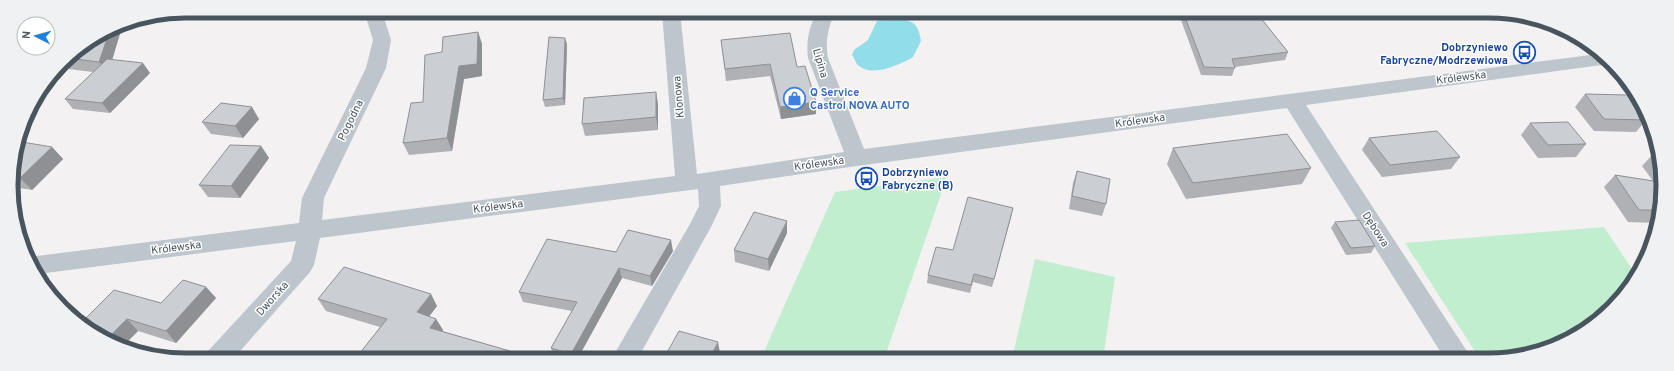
<svg xmlns="http://www.w3.org/2000/svg" width="1674" height="371" font-family="Overpass,sans-serif">
<style>
.green{fill:#c2eed0}
.water{fill:#91ddea}
.lines{fill:none;stroke-linecap:round;stroke-linejoin:round}
.minor{fill:#bdc6cd;fill-rule:evenodd}
.wall{fill:#afb1b5}
.shaded-wall{fill:#8e9094}
.building{fill:#cbced3;stroke:#8e9094}
.labels{text-anchor:middle;stroke-width:3;stroke-linejoin:round;paint-order:stroke}
.transit-label{font-size:11px;font-weight:bold;fill:#164399;stroke:#fff;text-anchor:end}
.street-label{font-size:11px;fill:#49555e;stroke:#fff}
.shop-label{font-size:11px;font-weight:bold;fill:#366cbe;stroke:#fff;text-anchor:start}
.rim{fill:none;stroke:#49555e;stroke-width:5}
</style>
<rect width="100%" height="100%" fill="#f3f1f1"/>
<g class="green">
<path d="M947 177 884 359 761 358 835 192Z"/>
<path d="M1604 227 1636 275 1612 309 1565 342 1511 359H1480L1405 243Z"/>
<path d="M1035 259 1115 277 1103 359H1012Z"/>
</g>
<path class="water" d="M891 18C910 20 918 20 921 41L913 57C899 65 873 77 859 66 855 63 855 58 852 55L854 50 868 40 877 21Z"/>
<g class="lines">
<path class="minor" d="M364 11H382L391 40 386 68 324 198 322 220 675 176 662 12H680L697 174 844 152 808 58C806 41 809 27 817 12H835C828 28 825 41 828 58L864 149 1598 54 1609 64 1306 105 1472 359H1445L1287 108 857 166 720 186 721 206 711 227 638 358H612L690 224 699 206 698 189 320 238 314 265 310 272 234 358H205L209 350 291 261 296 241 38 274 29 257 299 223 302 198 366 68 373 40Z"/>
</g>
<g class="wall">
<path d="M1178 12H1256L1288 52 1285 60 1235 67 1232 76 1201 75Z"/>
<path d="M122 27 112 59 150 73 110 113 73 109 65 99 93 72 60 68 70 54Z"/>
<path d="M478 32 482 44V76L464 79 452 151 409 155 403 143 423 102Z"/>
<path d="M721 40 797 67 816 114 781 119 770 76 726 81Z"/>
<path d="M567 44 565 105 545 107 543 100Z"/>
<path d="M656 92 658 105V130L585 136 582 124Z"/>
<path d="M1585 94 1646 120 1636 132 1594 131 1575 107Z"/>
<path d="M259 119 243 138 211 134 202 122Z"/>
<path d="M1530 123 1586 144 1576 157 1538 158 1521 135Z"/>
<path d="M1369 138 1460 157 1451 169 1382 177 1362 150Z"/>
<path d="M261 146 269 158 240 198 208 197 199 185Z"/>
<path d="M52 147 63 159 32 190 13 187 11 174Z"/>
<path d="M1173 148 1311 168 1302 184 1186 199 1167 164Z"/>
<path d="M1653 154H1658L1661 208 1657 223 1628 222 1604 187 1615 175 1653 181 1642 166Z"/>
<path d="M1077 171 1106 204 1102 216 1069 209 1073 183Z"/>
<path d="M1013 208 1011 217 992 287 973 282 970 293 927 283 928 275 953 250Z"/>
<path d="M1335 222 1375 246 1371 253 1346 255 1331 228Z"/>
<path d="M787 233 769 271 735 262 734 250Z"/>
<path d="M673 251 652 286 622 278 578 358H555L551 348 572 311 523 302 519 292Z"/>
<path d="M206 287 216 298 176 343 138 331 124 345 98 337 82 322 161 303Z"/>
<path d="M318 299 437 306 429 317 436 319 443 330 442 331 510 351 513 358H356L380 327 326 311Z"/>
</g>
<g class="shaded-wall">
<path d="M119 24H120L122 27 108 74 99 62 110 30Z"/>
<path d="M478 32 482 44V76L464 79 452 151 447 138 459 66Z"/>
<path d="M565 38 567 44 565 105 563 98Z"/>
<path d="M143 63 150 73 110 113 102 103Z"/>
<path d="M656 92 658 105V130L656 117Z"/>
<path d="M816 102V114L781 119 780 107Z"/>
<path d="M252 107 259 119 243 138 235 126Z"/>
<path d="M261 146 269 158 240 198 231 186Z"/>
<path d="M52 147 63 159 32 190 20 178Z"/>
<path d="M1013 208 1011 217 992 287 994 279Z"/>
<path d="M787 221V233L769 271 768 259Z"/>
<path d="M671 240 673 251 652 286 650 276Z"/>
<path d="M619 268 622 278 578 358H573L571 354Z"/>
<path d="M206 287 216 298 176 343 166 331Z"/>
<path d="M431 294 437 306 423 324 417 312Z"/>
<path d="M127 319 138 331 124 345 112 334Z"/>
<path d="M436 319 443 330 436 339 430 328Z"/>
<path d="M718 342 720 353 718 358H710Z"/>
<path d="M510 351 513 358H505Z"/>
</g>
<g class="building">
<path d="M1183 12H1256L1288 52 1232 59 1235 68 1204 67Z"/>
<path d="M110 30 99 62 67 58 70 54Z"/>
<path d="M478 32 477 64 459 66 447 138 403 143 411 103 423 102 425 55 442 52 443 37Z"/>
<path d="M790 33 797 67 805 66 816 102 780 107 770 64 725 69 721 40Z"/>
<path d="M549 37 565 38 563 98 543 100Z"/>
<path d="M107 59 143 63 102 103 65 99Z"/>
<path d="M656 92V117L582 124 584 98Z"/>
<path d="M1585 94 1627 95 1646 120 1604 119Z"/>
<path d="M221 103 252 107 235 126 202 122Z"/>
<path d="M1568 122 1586 144 1548 145 1530 123Z"/>
<path d="M1437 131 1460 157 1390 165 1369 138Z"/>
<path d="M1287 134 1311 168 1193 183 1173 148Z"/>
<path d="M22 142 52 147 20 178 12 176 11 174 19 145Z"/>
<path d="M230 145 261 146 231 186 199 185Z"/>
<path d="M1653 154H1658V161Z"/>
<path d="M1077 171 1110 179 1106 204 1072 196Z"/>
<path d="M1615 175 1660 182 1661 208V210H1639Z"/>
<path d="M968 197 1013 208 994 279 974 274 971 285 928 275 936 247 953 250Z"/>
<path d="M754 212 787 221 768 259 734 250Z"/>
<path d="M1359 220 1375 246 1351 248 1335 222Z"/>
<path d="M628 230 671 240 650 276 619 268 571 354 551 348 577 302 519 292 547 239 616 252Z"/>
<path d="M344 267 431 294 417 312 436 319 430 328 510 351 505 358H356L387 319 318 299Z"/>
<path d="M183 280 206 287 166 331 127 319 112 334 86 326 82 322 114 290 161 303Z"/>
<path d="M679 331 718 342 710 358H664Z"/>
</g>
<defs>
<symbol id="bus-ring" viewBox="-11 -11 22 22"><circle r="9.5" fill="#fff" stroke="#1a4fb4" stroke-width="1.5"/><path d="M-5-6H5V4H4V6H2V4H-2V6H-4V4H-5ZM-3.5-4V0h7V-4ZM-3.5 1.2v1.5H-2V1.2ZM2 1.2v1.5H3.5V1.2Z" fill="#1a4fb4"/></symbol>
<symbol id="shop-ring" viewBox="-11 -11 22 22"><circle r="9.5" fill="#fff" stroke="#3f7fe0" stroke-width="1.5"/><path d="M-5-2.5h2.3a2.7 3.5 0 0 1 5.4 0H5L5.5 6h-11ZM-1.5-2.5h3a1.5 2.3 0 0 0-3 0Z" fill="#3f7fe0"/></symbol>
</defs>
<g fill-rule="evenodd">
<use href="#bus-ring" x="1512" y="40" width="25" height="25"/>
<use href="#shop-ring" x="782" y="86" width="25" height="25"/>
<use href="#bus-ring" x="854" y="166" width="25" height="25"/>
</g>
<g class="labels">
<g class="transit-label">
<text x="1508" y="51">Dobrzyniewo<tspan x="1508" dy="13">Fabryczne/Modrzewiowa</tspan></text>
<text x="882" y="176" text-anchor="start">Dobrzyniewo<tspan x="882" dy="13">Fabryczne (B)</tspan></text>
</g>
<g class="street-label">
<text transform="translate(821 63) rotate(73)" y="4">Lipina</text>
<text transform="translate(1461 77) rotate(-7)" y="4">Królewska</text>
<text transform="translate(678 97) rotate(-95)" y="4">Klonowa</text>
<text transform="translate(350 120) rotate(-64)" y="4">Pogodna</text>
<text transform="translate(1140 120) rotate(-8)" y="4">Królewska</text>
<text transform="translate(819 163) rotate(-8)" y="4">Królewska</text>
<text transform="translate(498 206) rotate(-7)" y="4">Królewska</text>
<text transform="translate(1376 229) rotate(57)" y="4">Dębowa</text>
<text transform="translate(176 247) rotate(-7)" y="4">Królewska</text>
<text transform="translate(272 298) rotate(-48)" y="4">Dworska</text>
</g>
<g class="shop-label">
<text x="810" y="96">Q Service<tspan x="810" dy="13">Castrol NOVA AUTO</tspan></text>
</g>
</g>
<path d="M0 0H1674V371H0ZM185 18H1489A167 167 0 0 1 1656 185V186A167 167 0 0 1 1489 353H185A167 167 0 0 1 18 186V185A167 167 0 0 1 185 18Z" fill="#f0f1f2" fill-rule="evenodd"/>
<path class="rim" d="M185 18H1489A167 167 0 0 1 1656 185V186A167 167 0 0 1 1489 353H185A167 167 0 0 1 18 186V185A167 167 0 0 1 185 18Z"/>
<g transform="translate(36 36) rotate(276)"><circle r="19" fill="#ffffff" stroke="#b6bbbf"/>
<path d="M0-3L7 15L0 10L-7 15Z" fill="#1f7fdf"/>
<text y="-6" font-size="11" font-weight="bold" text-anchor="middle" fill="#49555e">N</text>
</g>
</svg>
